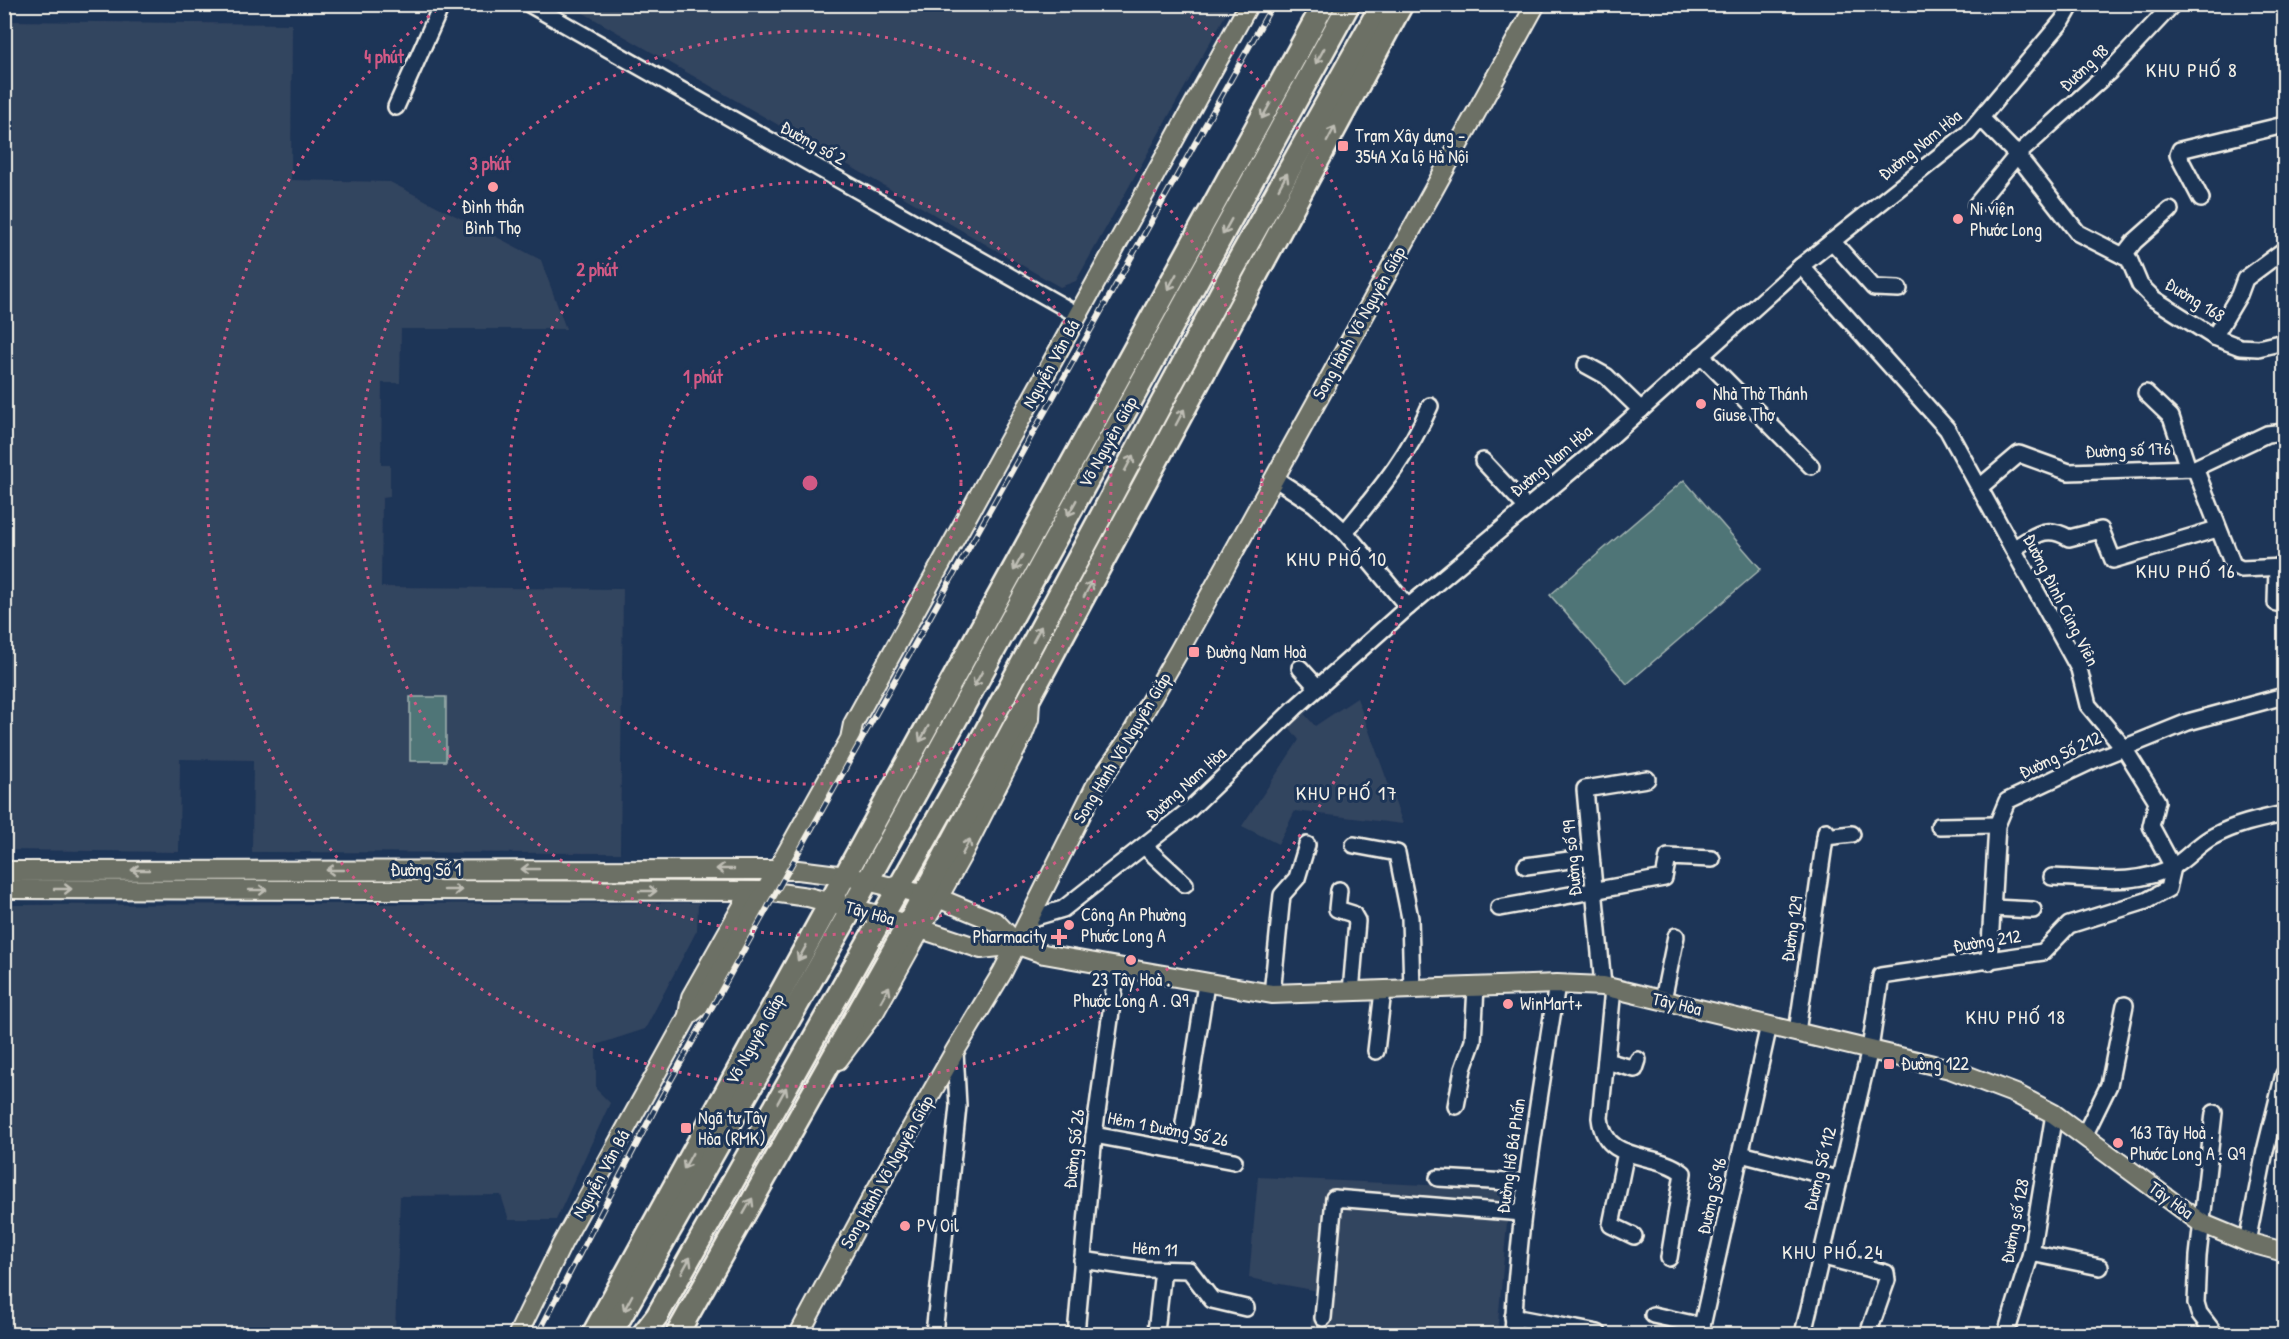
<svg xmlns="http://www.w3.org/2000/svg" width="2289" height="1339" font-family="'Patrick Hand',sans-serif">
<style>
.built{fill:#33445f}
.green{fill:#507577;stroke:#a2b3b0;stroke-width:1.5}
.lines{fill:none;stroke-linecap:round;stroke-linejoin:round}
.minor-casing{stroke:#f4f1e8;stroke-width:20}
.major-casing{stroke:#f4f1e8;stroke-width:22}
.highway-casing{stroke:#f4f1e8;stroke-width:26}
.minor{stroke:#1d3557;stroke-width:15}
.major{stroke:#6c7065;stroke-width:18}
.highway{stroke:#6c7065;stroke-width:21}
.rail-casing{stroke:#f4f1e8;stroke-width:6}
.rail{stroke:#1d3557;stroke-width:4;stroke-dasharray:11;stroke-linecap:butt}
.oneway{stroke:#bebdb4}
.ring{fill:none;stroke:#d15985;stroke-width:3;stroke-dasharray:3 6}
.poi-dot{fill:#ff9aa2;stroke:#1d3557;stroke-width:2}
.labels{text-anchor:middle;stroke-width:6;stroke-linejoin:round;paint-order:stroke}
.street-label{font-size:18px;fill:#f4f1e8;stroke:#1d3557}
.poi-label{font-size:18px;fill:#f4f1e8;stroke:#1d3557;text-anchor:start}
.neighbourhood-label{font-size:20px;letter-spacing:1.5px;fill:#f4f1e8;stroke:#1d3557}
.centre{fill:#d15985;stroke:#1d3557;stroke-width:3}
.ring-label{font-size:18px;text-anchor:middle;font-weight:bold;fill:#d15985;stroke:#1d3557;stroke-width:6;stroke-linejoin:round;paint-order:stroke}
</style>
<rect width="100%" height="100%" fill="#1d3557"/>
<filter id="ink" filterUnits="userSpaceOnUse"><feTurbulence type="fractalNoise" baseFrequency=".0167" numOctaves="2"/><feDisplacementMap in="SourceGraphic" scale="12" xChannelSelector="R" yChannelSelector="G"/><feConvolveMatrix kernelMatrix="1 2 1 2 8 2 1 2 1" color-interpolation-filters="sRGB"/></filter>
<g filter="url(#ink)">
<g class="built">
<path d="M568 4H1231V5L1076 281 1060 287Z"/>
<path d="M5 21 292 24 291 180 390 182 541 260 566 329H401L400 383H382L381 465H390V497L382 498 381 587 623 589 620 853 252 852 253 760 180 759 179 852 5 850Z"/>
<path d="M1357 698 1403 824 1295 811 1278 844 1242 826 1299 740 1286 723 1301 710 1315 726Z"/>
<path d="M698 903 697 930 645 1029 596 1045V1089L610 1103 556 1220H509L501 1195 400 1196 395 1332 454 1331 464 1334H5V905Z"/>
<path d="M1258 1177 1510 1189 1497 1334H1388L1310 1326 1318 1291 1249 1278Z"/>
</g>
<g class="green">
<path d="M1684 480 1761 569 1627 684 1550 595Z"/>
<rect x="410" y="697" width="36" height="64"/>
</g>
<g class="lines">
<defs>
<g id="minor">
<path d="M529 4 1078 315"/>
<path d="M396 107 442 4"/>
<path d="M1982 119 2017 155 2078 233 2129 259 2140 285 2154 299 2214 337 2240 347 2258 348 2284 342"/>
<path d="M2201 199 2178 155 2180 150 2284 125"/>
<path d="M1976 205 2017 155 2110 71 2173 4"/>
<path d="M1832 241 1874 288 1899 289"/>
<path d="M2123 256 2134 242 2170 210"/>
<path d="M1801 266 1947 429 2079 669 2088 705 2124 748 2157 801 2151 826 2173 867"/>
<path d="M2214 337 2239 295 2245 279 2284 250"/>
<path d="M1701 355 1811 466"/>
<path d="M1586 365 1606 376 1641 410"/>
<path d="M2146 393 2171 417 2188 468"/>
<path d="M1483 461 1526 507"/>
<path d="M2195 468 2233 565 2241 569 2284 567"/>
<path d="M1274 478 1314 504 1345 532 1408 607"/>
<path d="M1980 487 2019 454 2069 472 2195 468 2267 434 2284 432"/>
<path d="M1345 532C1380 489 1407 458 1430 406"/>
<path d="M2013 549C2035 536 2045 524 2069 538L2101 530 2113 560 2217 529"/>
<path d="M2276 603 2277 567"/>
<path d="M1300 668 1318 688"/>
<path d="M1939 826 1997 825"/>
<path d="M1825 837 1852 834"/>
<path d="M1354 845 1397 853 1410 918 1412 990"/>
<path d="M1144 846 1185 884"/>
<path d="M1526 866 1591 857"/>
<path d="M2052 877C2091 878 2137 887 2174 866 2188 858 2199 843 2214 836 2236 824 2261 819 2284 814"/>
<path d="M1339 890 1337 909 1353 914 1357 921 1351 992"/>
<path d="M1499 908 1664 878 1668 857 1712 859"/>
<path d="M1993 908 2033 910"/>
<path d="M1029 919 1063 909 1188 811 1295 708 1408 607 1594 452 1801 266 1968 133 2063 20 2072 4"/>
<path d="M1989 962 1997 825 2007 801 2094 760 2188 722 2284 696"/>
<path d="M1603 986 1585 789 1647 779"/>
<path d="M1613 989 1600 1118C1605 1165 1654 1150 1683 1173L1669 1258"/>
<path d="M1272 994 1282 895 1297 878 1307 845"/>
<path d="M1663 1000 1676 936"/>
<path d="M1797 1032 1826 831"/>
<path d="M1376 1051 1383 991"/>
<path d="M1606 1061 1635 1069 1638 1060"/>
<path d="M1456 1106 1463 1069 1473 1041 1476 987"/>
<path d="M2214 1113 2198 1256 2196 1303 2199 1313 2215 1334"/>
<path d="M1184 1123 1206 984"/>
<path d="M1094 1135 1234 1161"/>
<path d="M2084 1136 2109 1085 2125 1005"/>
<path d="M1626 1152 1611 1225 1634 1236"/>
<path d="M1741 1154 1838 1179"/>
<path d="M1438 1178 1526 1183"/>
<path d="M2247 1242 2265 1151 2284 1074"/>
<path d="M2031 1253 2100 1267"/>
<path d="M1820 1256 1886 1273 1887 1280 1868 1334"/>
<path d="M1082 1260 1144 1269 1189 1270 1212 1300 1246 1308"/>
<path d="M1653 1315 1702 1326 1769 1025"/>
<path d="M1513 1317 1598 1333"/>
<path d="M1323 1318 1334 1198 1523 1213"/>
<path d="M1156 1332 1163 1270"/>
<path d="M934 1334 958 1106 955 1051"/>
<path d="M1076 1334 1094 1135 1117 968"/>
<path d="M1513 1334C1518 1217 1539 1101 1557 984"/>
<path d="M1803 1334 1870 1049 1881 976 2043 952 2069 925 2146 901 2168 889 2173 867"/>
<path d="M2006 1334 2031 1253 2054 1114"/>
</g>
<g id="major">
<path d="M4 871 798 870 846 876 938 898 996 922 1018 945 1044 954 1272 994 1557 984 1603 986 1950 1069 2016 1094 2054 1114 2201 1223 2247 1242 2284 1252"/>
<path d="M4 889 765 891 808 897 882 916 981 949 1018 945"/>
<path d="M688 1016 691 997 747 898"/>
<path d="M838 1060 875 1011 961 857 1022 737 1029 719 1030 700"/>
<path d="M518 1334 562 1244 688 1016 703 1003 850 739 853 724 1249 4"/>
<path d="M799 1334 874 1194 955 1051 1002 973 1095 787 1128 740 1179 651 1536 4"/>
</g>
<g id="highway">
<path d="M593 1334 1324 4"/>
<path d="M611 1334 868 880 1349 4"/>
<path d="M643 1334 657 1316 960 779 1233 270 1382 4"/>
<path d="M677 1334 908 924 1402 4"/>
</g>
</defs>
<use href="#minor" class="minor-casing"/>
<use href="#major" class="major-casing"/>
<use href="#highway" class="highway-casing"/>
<use href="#minor" class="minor"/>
<use href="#major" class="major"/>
<use href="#highway" class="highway"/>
<defs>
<path id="rail" d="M538 1334 656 1107 1273 4"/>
</defs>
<use href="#rail" class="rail-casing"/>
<use href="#rail" class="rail"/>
</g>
<defs><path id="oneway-shaft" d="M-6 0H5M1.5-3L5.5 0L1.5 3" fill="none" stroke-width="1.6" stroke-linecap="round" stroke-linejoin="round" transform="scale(1.5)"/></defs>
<g class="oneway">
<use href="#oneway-shaft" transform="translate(1320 56) rotate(119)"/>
<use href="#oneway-shaft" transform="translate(1266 111) rotate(119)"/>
<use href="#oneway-shaft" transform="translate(1331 134) rotate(-62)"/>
<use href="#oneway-shaft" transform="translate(1283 181) rotate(-61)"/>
<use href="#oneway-shaft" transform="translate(1227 227) rotate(119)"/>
<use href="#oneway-shaft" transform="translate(1172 282) rotate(119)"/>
<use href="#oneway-shaft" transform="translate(1180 417) rotate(-62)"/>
<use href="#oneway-shaft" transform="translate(1129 463) rotate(-62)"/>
<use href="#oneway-shaft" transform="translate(1072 508) rotate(119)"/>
<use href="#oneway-shaft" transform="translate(1018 563) rotate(119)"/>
<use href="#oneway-shaft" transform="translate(1088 589) rotate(-62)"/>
<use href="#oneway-shaft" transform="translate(1037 634) rotate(-62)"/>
<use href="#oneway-shaft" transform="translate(978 679) rotate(119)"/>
<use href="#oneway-shaft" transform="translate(924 734) rotate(119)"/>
<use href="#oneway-shaft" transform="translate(966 847) rotate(-63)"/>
<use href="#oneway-shaft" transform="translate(530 869) rotate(180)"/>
<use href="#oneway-shaft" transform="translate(725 869) rotate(180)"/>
<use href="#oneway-shaft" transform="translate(140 870) rotate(180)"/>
<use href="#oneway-shaft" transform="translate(335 870) rotate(180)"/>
<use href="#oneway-shaft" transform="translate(63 889)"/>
<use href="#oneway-shaft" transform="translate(258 890)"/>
<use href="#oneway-shaft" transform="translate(453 890)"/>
<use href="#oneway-shaft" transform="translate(648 891)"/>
<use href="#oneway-shaft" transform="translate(802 953) rotate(119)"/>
<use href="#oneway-shaft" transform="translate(885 994) rotate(-61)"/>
<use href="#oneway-shaft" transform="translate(782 1095) rotate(-61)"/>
<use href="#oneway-shaft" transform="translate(688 1161) rotate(119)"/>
<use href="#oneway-shaft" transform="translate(748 1206) rotate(-60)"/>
<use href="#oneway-shaft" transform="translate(686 1265) rotate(-61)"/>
<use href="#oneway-shaft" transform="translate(628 1303) rotate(118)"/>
</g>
</g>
<g class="ring">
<circle cx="810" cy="483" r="151"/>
<circle cx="810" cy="483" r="301"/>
<circle cx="810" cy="483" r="452"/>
<path d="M1177 5A603 603 0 1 1 443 5"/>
</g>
<g class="poi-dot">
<rect x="1337" y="140" width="12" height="12" rx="3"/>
<circle cx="493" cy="187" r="6"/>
<circle cx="1958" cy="219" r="6"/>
<circle cx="1701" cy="404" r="6"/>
<rect x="1188" y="646" width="12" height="12" rx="3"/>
<circle cx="1069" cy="925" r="6"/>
<path d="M1056 928h6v6h6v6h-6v6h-6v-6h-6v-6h6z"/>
<circle cx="1131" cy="960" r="6"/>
<circle cx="1508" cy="1004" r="6"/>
<rect x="1883" y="1058" width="12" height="12" rx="3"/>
<rect x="680" y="1122" width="12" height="12" rx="3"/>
<circle cx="2118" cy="1143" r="6"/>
<circle cx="905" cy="1226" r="6"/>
</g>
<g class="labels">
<g class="street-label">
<text transform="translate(2084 68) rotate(-43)" y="6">Đường 98</text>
<text transform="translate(813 143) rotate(29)" y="6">Đường số 2</text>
<text transform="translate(1920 145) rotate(-39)" y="6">Đường Nam Hòa</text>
<text transform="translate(2195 300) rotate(32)" y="6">Đường 168</text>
<text transform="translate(1359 323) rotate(-61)" y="6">Song Hành Võ Nguyên Giáp</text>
<text transform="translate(1051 364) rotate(-61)" y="6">Nguyễn Văn Bá</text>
<text transform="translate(1108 442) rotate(-61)" y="6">Võ Nguyên Giáp</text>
<text transform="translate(2128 450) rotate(-2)" y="6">Đường số 176</text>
<text transform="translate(1551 461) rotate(-40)" y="6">Đường Nam Hòa</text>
<text transform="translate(2061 600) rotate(63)" y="6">Đường Đinh Củng Viên</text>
<text transform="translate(1122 748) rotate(-59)" y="6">Song Hành Võ Nguyên Giáp</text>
<text transform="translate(2060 755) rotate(-25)" y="6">Đường Số 212</text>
<text transform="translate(1186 784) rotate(-42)" y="6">Đường Nam Hòa</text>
<text transform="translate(1572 858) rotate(-95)" y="6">Đường số 99</text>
<text x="426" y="876">Đường Số 1</text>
<text transform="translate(870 913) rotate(15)" y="6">Tây Hòa</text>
<text transform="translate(1792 929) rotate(-82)" y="6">Đường 129</text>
<text transform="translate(1987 941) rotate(-9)" y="6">Đường 212</text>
<text transform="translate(1677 1004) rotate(13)" y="6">Tây Hòa</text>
<text transform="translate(755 1039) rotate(-61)" y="6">Võ Nguyên Giáp</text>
<text transform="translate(1168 1129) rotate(11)" y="6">Hẻm 1 Đường Số 26</text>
<text transform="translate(1074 1149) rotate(-84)" y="6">Đường Số 26</text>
<text transform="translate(1511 1156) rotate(-82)" y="6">Đường Hồ Bá Phấn</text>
<text transform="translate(1820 1169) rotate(-76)" y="6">Đường Số 112</text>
<text transform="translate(887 1172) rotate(-61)" y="6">Song Hành Võ Nguyên Giáp</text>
<text transform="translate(601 1174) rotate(-61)" y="6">Nguyễn Văn Bá</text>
<text transform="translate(1712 1196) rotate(-77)" y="6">Đường Số 96</text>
<text transform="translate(2171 1200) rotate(36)" y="6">Tây Hòa</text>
<text transform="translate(2015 1221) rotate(-79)" y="6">Đường số 128</text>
<text transform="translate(1155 1249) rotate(4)" y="6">Hẻm 11</text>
</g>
<g class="poi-label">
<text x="1355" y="142">Trạm Xây dựng -<tspan x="1355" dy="21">354A Xa lộ Hà Nội</tspan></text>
<text x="493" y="213" text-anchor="middle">Đình thần<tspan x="493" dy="21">Bình Thọ</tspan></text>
<text x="1970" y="215">Ni viện<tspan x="1970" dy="21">Phước Long</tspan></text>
<text x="1713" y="400">Nhà Thờ Thánh<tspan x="1713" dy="21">Giuse Thợ</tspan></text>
<text x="1206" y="658">Đường Nam Hoà</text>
<text x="1081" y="921">Công An Phường<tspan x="1081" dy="21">Phước Long A</tspan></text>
<text x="1047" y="943" text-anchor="end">Pharmacity</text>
<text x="1131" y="986" text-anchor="middle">23 Tây Hoà .<tspan x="1131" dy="21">Phước Long A . Q9</tspan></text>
<text x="1520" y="1010">WinMart+</text>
<text x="1901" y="1070">Đường 122</text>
<text x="698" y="1124">Ngã tư Tây<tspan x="698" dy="21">Hòa (RMK)</tspan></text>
<text x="2130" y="1139">163 Tây Hoà .<tspan x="2130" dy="21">Phước Long A . Q9</tspan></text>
<text x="917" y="1232">PV Oil</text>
</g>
<g class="neighbourhood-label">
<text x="2192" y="77">KHU PHỐ 8</text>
<text x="1337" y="566">KHU PHỐ 10</text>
<text x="2186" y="578">KHU PHỐ 16</text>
<text x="1347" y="800">KHU PHỐ 17</text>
<text x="2016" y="1024">KHU PHỐ 18</text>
<text x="1833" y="1259">KHU PHỐ 24</text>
</g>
</g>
<circle cx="810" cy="483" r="9" class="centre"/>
<g class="ring-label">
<text x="384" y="63">4 phút</text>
<text x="490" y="170">3 phút</text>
<text x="597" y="276">2 phút</text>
<text x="703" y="383">1 phút</text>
</g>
<rect width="2289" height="1339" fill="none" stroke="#1d3557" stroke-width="24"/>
<rect x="12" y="12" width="2265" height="1315" fill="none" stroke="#f4f1e8" stroke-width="2" filter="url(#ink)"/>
</svg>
